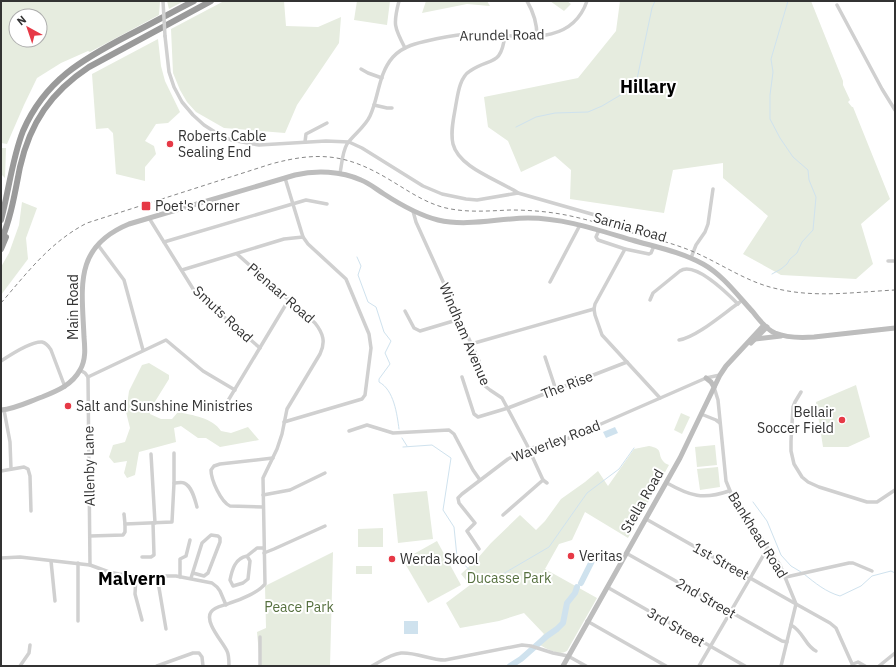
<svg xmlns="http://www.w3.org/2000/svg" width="896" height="667" font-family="'IBM Plex Sans',sans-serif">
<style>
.green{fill:#e6ecdf;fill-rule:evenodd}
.water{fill:#cfe2ee}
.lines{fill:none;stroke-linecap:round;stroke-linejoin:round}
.stream{stroke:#cfe2ee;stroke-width:1}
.river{stroke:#cfe2ee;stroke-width:6}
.street{stroke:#d0d0d0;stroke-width:3.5}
.secondary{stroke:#bdbdbd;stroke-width:5}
.highway{stroke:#9a9a9a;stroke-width:6}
.rail{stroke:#888;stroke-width:1;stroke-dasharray:4 3;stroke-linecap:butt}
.street-bridge{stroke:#d0d0d0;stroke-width:3.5}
.poi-dot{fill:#e63946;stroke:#fff;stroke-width:1.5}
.labels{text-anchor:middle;stroke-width:4;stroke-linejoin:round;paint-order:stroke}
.street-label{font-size:14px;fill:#333;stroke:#fff}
.poi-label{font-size:14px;fill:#333;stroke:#fff;text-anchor:start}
.park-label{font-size:14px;fill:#56703f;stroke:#fff}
.district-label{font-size:18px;font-weight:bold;fill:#000;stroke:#fff}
</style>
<rect width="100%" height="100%" fill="#fff"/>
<g class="green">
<path d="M1 1H160L159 15 90 52 88 51 61 63 37 78 24 105 7 144 1 143ZM16 16H40V40H16Z"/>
<path d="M167 1H184L169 9Z"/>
<path d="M224 1H284L286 26 318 27 341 17 339 43 297 105 285 133 224 128 196 112 187 102 180 90 173 73 171 29Z"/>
<path d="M357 1H390L387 25 354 20Z"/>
<path d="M426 1H487L490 6 467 4 422 13Z"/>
<path d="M550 1H567L571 4 564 11Z"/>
<path d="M620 1H811L843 81V85L850 100 848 102 852 107H853L890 199 861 224 873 264 856 279 781 275 743 254 768 216 723 178V163L673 170 664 213 570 199 571 170 555 156 521 172 508 141 488 127 484 97 578 78 616 31Z"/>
<path d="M158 39 161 66 165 81 180 112 168 123 156 124 145 141 154 146 156 154 145 167V181L116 174 113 133 108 128 96 129 92 74Z"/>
<path d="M1 148H6L5 178 1 174Z"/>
<path d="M22 202 37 208 26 238 28 259 1 295V267L9 253 19 225Z"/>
<path d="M149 363 169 375V379L151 408 150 414 161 419H172L178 412C192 415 213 418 221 431L231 433 248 427 259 440 220 447 206 438H198L181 426 174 428 176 442 139 452 135 475 127 478 124 473 127 461 114 463 109 457 113 445 125 442 130 428 126 412 129 391 142 365Z"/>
<path d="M856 385 870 437 848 447H823L816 402Z"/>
<path d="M681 413 690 417 682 434 674 430Z"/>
<path d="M715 445 717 465 697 467 695 447Z"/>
<path d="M649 446C664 449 657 453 663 461 664 463 667 464 669 465L628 538 585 512 572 540 559 544 545 569 597 598 567 651C565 652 562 653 560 653 555 653 539 646 537 642L544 634 524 613 499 621 460 628 446 603 470 585 461 574 477 559 491 543 520 515 536 530 545 521 561 499 585 482 598 471 608 486 634 449Z"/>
<path d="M718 467 720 487 700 490 697 469Z"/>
<path d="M427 491 433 539 398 543 393 494Z"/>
<path d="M383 528V547H358V529Z"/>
<path d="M437 541 461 585 428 603 403 560Z"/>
<path d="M333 552 330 666H260L257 632 266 628 265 586Z"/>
<rect x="356" y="566" width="16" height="8"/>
</g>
<g class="water">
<path d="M615 427 618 433 606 438 603 432Z"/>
<rect x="404" y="621" width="14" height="13"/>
</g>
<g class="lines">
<g class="stream">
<path d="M516 127 536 117 555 113 588 112 602 106 629 90 637 79 652 8 655 1"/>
<path d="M357 257 361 266 358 275 368 302 376 307 384 332 391 341 385 353 390 364 379 379V382C394 390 397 414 399 429"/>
<path d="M772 274 781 269 787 264 790 259 797 253 802 242 813 230 816 197 809 180 808 170 793 157 780 138 770 119V95L773 72 771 59 788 1"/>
<path d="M402 438 407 446"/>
<path d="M403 447 432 445 451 458 443 510 454 527 457 557 484 585 549 547 587 493 619 469 634 448"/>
<path d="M753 502 767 521 781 555 791 566 801 572"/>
<path d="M804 574C815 583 826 592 840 596L861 586 872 576 891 571 895 573"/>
</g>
<g class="river">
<path d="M581 583 593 559 602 558"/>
<path d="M510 666 521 659 547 636 557 629 563 623 567 603 575 593 577 587"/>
</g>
<g class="street">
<path d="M399 1C393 24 394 27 405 48"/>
<path d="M527 1C534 13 537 23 537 36"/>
<path d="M837 5 882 89 895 110"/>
<path d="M505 35C501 67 491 57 470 71 460 77 458 93 456 104 454 117 450 131 453 144 459 168 499 180 518 193"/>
<path d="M165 36 169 72 174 87 182 102 193 115 204 125 218 134 231 140 259 145 326 141 349 142 362 148 423 186 442 194 466 199 477 200 518 193 616 221"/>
<path d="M361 69 368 73 382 78"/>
<path d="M374 105 387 108H392"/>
<path d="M305 142 306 134 327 123"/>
<path d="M340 173C342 164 342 153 347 144 354 134 365 127 370 116 379 97 378 74 393 57 403 46 417 43 431 40 445 37 460 33 476 34 515 34 570 50 587 1"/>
<path d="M413 211 416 222 479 361 485 386 490 390 502 398 527 445 543 480 547 483"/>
<path d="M149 218 195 292 260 348"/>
<path d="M599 230 596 237 598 240 625 249 649 254 651 253 654 246"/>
<path d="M164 242 306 200 327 204"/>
<path d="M98 245 124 280 143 350"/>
<path d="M625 249 595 304 594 309 595 315 602 335 660 398"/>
<path d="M691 258 696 245 705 232 708 224 713 189"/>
<path d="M888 261H895"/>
<path d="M182 270 284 239 303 237"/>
<path d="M550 282 580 225"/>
<path d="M650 300 653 293 680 271C695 261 727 293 738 304"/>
<path d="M405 311 414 328 420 331 460 319"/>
<path d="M679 340C697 337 724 313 740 302"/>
<path d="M471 344 594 309"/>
<path d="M545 357 556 390"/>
<path d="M1 361C10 355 31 341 42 342 47 343 49 347 51 350L65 387"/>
<path d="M80 370 85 373 88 377 90 565"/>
<path d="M88 377 166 340 203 371 235 390"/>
<path d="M462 377 474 414 478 417 508 408 627 362"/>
<path d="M714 387 718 400 726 481 733 498 780 565 796 604 830 623 836 628 853 666"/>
<path d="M801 392 795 402 793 407 791 441V451L794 464 802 477 808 482 819 487 867 502H877L895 490"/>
<path d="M223 409 288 301"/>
<path d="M4 410 10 442 11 469"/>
<path d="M701 414 716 420 720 423"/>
<path d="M284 422 362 399 365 395 371 348 369 334 346 279 308 244 303 237 285 178"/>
<path d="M349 431 367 425 393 433 449 430 454 434 473 470 480 480"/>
<path d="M151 454 155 523"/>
<path d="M1 471 24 467 28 469 30 476 31 511"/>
<path d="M174 483C177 483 182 482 184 483 192 486 195 500 197 507"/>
<path d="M667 483C690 496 703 500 729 491"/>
<path d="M263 495 290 490 325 473"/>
<path d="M263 507 230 506C221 502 211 480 211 470L214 466 220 464 273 458"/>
<path d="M124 514 125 524"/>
<path d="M503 515 543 480"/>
<path d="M646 519 796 604 781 666"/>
<path d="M90 536 123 535 125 532V524L172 522 174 483V453"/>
<path d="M479 549 467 531 475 523 459 503 458 498 462 494 508 459 528 449 569 438 706 378 720 375"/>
<path d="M264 553 274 549 325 526"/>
<path d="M626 553 782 641 787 642"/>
<path d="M247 556C235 558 232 570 230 580L233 586 243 583 248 579 250 561 247 556 257 548H264"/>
<path d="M142 557H151L154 555 153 523"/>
<path d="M1 558 20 557 81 564 90 565 109 572 119 574 136 576H176L212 583 217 587 220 591 226 605"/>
<path d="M51 561 55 601"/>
<path d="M78 563V621"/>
<path d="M136 576 135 594 142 620"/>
<path d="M157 576 166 629"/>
<path d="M180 577V559L186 556 190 540"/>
<path d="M786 577 849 563H853L872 571"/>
<path d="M191 578 202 543 211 535 218 536 220 538V542L208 573 204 576 193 573"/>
<path d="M607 587 745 666"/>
<path d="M587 621 666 666"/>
<path d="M791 625C804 632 805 646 816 651"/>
<path d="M260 637V666"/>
<path d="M853 664 858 662 865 666"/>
<path d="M20 666 29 653 30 645"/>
<path d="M157 666 193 653H199L202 657 203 666"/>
<path d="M229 666C229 661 229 655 227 651 223 642 204 622 211 612 215 606 224 606 230 603 240 600 259 592 265 584L263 478 277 449 282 434 287 409 320 354C326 342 323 333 315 323L237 254"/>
<path d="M372 666C381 661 391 654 401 653 416 652 430 660 445 660L522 645 531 646 553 653 568 656 586 666"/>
<path d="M699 666 767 549"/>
<path d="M879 666 895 653"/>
</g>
<g class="secondary">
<path d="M755 339 781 336"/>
<path d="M751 343 767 327"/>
<path d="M706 378 711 382 714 387"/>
<path d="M1 410C15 409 28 402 42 397 57 391 72 385 80 370 86 360 85 348 84 337 82 287 73 247 129 224L295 175C316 170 341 171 361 180 369 183 376 189 384 194 401 205 418 215 438 220 468 227 499 218 528 218 564 218 598 230 632 240 656 247 681 252 703 264 723 275 738 296 753 312 759 320 766 329 775 333 787 338 801 338 814 337L895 328"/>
<path d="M563 666 680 458 720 375 726 366 764 325"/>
</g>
<g class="highway">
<path d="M1 220C9 190 12 159 23 131 45 80 83 59 129 35 151 24 172 12 194 1"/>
<path d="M1 241C11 218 15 192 20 167 30 123 51 92 89 67L211 1"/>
<path d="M1 249 6 237"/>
</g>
<path class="rail" d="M1 303C27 273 50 242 87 223L271 164C319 151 347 154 390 180 407 190 422 201 442 207 464 213 487 211 510 210 532 210 554 212 575 217 593 221 611 227 629 232 651 238 673 243 694 252 722 264 748 283 778 289 816 298 856 292 895 290"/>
<path class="street-bridge" d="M163 1 165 36"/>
</g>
<g class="poi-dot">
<circle cx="170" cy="144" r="4"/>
<rect x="141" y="201" width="10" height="10" rx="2"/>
<circle cx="68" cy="406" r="4"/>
<circle cx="842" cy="420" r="4"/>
<circle cx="571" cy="556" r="4"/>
<circle cx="392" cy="559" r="4"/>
</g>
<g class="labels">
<g class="street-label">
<text transform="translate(502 35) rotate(-1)" y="5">Arundel Road</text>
<text transform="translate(630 227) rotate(16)" y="5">Sarnia Road</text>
<text transform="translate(281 293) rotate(41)" y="5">Pienaar Road</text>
<text transform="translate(73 307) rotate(-90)" y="5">Main Road</text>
<text transform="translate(223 314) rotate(43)" y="5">Smuts Road</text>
<text transform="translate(465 334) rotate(67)" y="5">Windham Avenue</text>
<text transform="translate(567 385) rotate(-21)" y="5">The Rise</text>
<text transform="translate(556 441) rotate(-21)" y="5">Waverley Road</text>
<text transform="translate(89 466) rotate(-91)" y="5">Allenby Lane</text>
<text transform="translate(642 501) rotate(-60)" y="5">Stella Road</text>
<text transform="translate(758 535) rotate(58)" y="5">Bankhead Road</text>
<text transform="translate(721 561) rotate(29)" y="5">1st Street</text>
<text transform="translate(706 598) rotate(30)" y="5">2nd Street</text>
<text transform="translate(676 627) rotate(30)" y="5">3rd Street</text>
</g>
<g class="poi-label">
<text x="178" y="141">Roberts Cable<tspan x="178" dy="16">Sealing End</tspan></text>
<text x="155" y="211">Poet's Corner</text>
<text x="76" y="411">Salt and Sunshine Ministries</text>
<text x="834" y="417" text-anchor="end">Bellair<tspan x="834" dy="16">Soccer Field</tspan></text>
<text x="579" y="561">Veritas</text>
<text x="400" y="564">Werda Skool</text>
</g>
<g class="park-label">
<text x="509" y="583">Ducasse Park</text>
<text x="299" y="612">Peace Park</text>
</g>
<g class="district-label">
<text x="648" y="93">Hillary</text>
<text x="132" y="585">Malvern</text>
</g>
</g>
<rect width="896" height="667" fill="none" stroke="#333333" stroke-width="4"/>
<g transform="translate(28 28) rotate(320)"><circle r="19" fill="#ffffff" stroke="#adadad"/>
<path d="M0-3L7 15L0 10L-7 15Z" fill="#e63946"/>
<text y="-6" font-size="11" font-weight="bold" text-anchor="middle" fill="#333333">N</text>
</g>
</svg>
